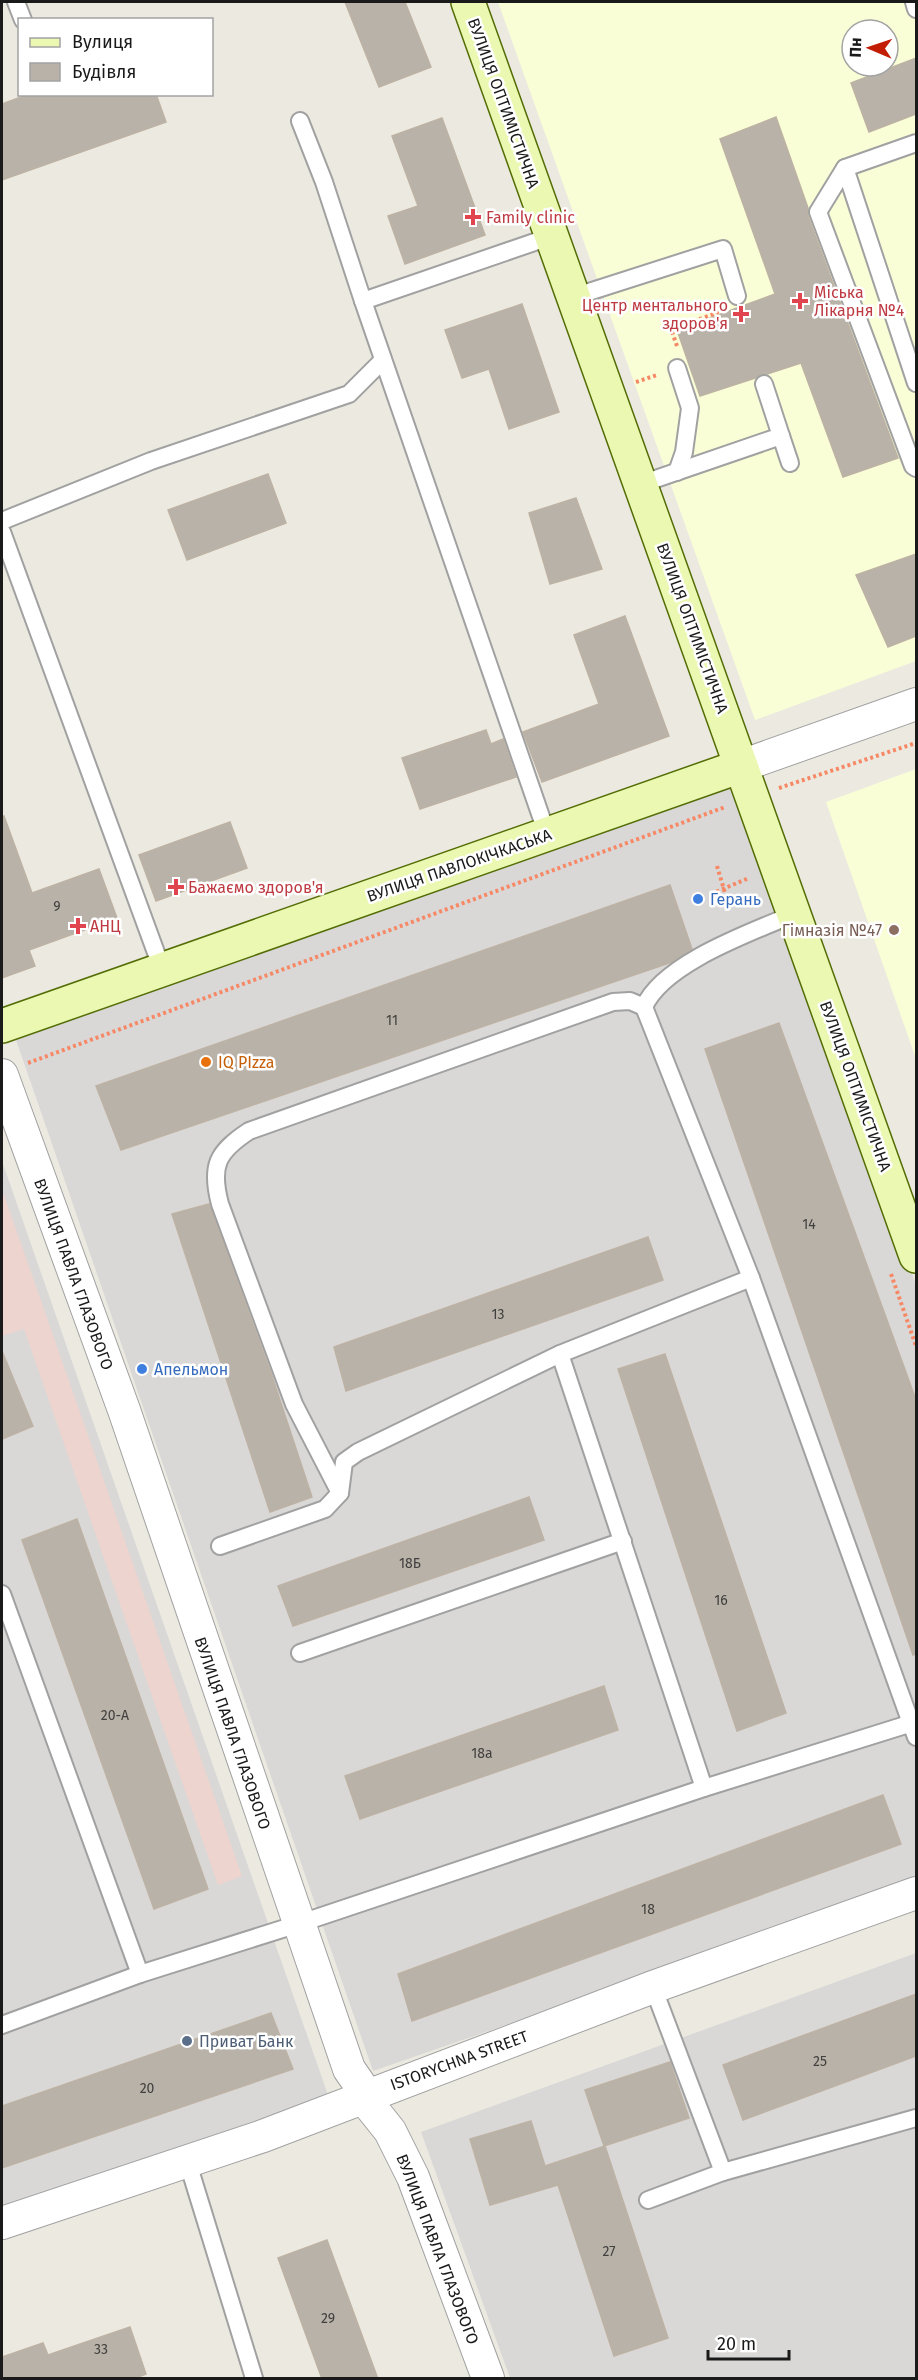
<svg xmlns="http://www.w3.org/2000/svg" width="918" height="2380" font-family="'Fira Sans',sans-serif">
<style>
.residential{fill:#d9d8d7}
.commercial{fill:#eed4ce}
.education{fill:#f9fed7;fill-rule:evenodd}
.building{fill:#b8b2a9;stroke:#bdb2a3;stroke-width:1.5}
.lines{fill:none;stroke-linecap:round;stroke-linejoin:round}
.lane-casing{stroke:#a1a1a1;stroke-width:20}
.street-casing{stroke:#a1a1a1;stroke-width:34}
.secondary-casing{stroke:#546d06;stroke-width:36}
.path{stroke:#f78866;stroke-width:4;stroke-dasharray:3 3;stroke-linecap:butt}
.lane{stroke:#fff;stroke-width:16}
.street{stroke:#fff;stroke-width:32}
.secondary{stroke:#ebf8b2;stroke-width:33}
.health-dot{fill:#e0444e;stroke:#fff;stroke-width:2}
.shop-dot{fill:#3f7fe0;stroke:#fff;stroke-width:2}
.education-dot{fill:#8d6e63;stroke:#fff;stroke-width:2}
.food-dot{fill:#e8710a;stroke:#fff;stroke-width:2}
.service-dot{fill:#5c6f8a;stroke:#fff;stroke-width:2}
.labels{text-anchor:middle;stroke-width:5;stroke-linejoin:round;paint-order:stroke}
.number-label{font-size:14px;fill:#42403e}
.street-label{font-size:16px;fill:#1a1a1a;stroke:#fff}
.health-label{font-size:16px;fill:#be3a42;stroke:#fff;text-anchor:start}
.shop-label{font-size:16px;fill:#366cbe;stroke:#fff;text-anchor:start}
.education-label{font-size:16px;fill:#785e54;stroke:#fff;text-anchor:end}
.food-label{font-size:16px;fill:#c56008;stroke:#fff;text-anchor:start}
.service-label{font-size:16px;fill:#4e5e75;stroke:#fff;text-anchor:start}
</style>
<rect width="100%" height="100%" fill="#eceae0"/>
<g class="residential">
<path d="M736 777 916 1285V1883L373 2071 15 1037Z"/>
<path d="M2 1161 328 2095 2 2211Z"/>
<path d="M916 1953V2378H510L421 2132Z"/>
</g>
<path class="commercial" d="M4 1195 242 1876 218 1885 24 1329 2 1336V1196Z"/>
<g class="education">
<path d="M498 2H916V661L755 720ZM852 30H888V66H852Z"/>
<path d="M916 769V1059L826 802Z"/>
</g>
<g class="building">
<path d="M345 2H405L431 67 379 87Z"/>
<path d="M916 58V114L869 132 851 83Z"/>
<path d="M29 94H156L166 122 2 180V104Z"/>
<path d="M776 117 808 208V216L898 458 843 477 801 363 700 396 677 330 775 294 720 139Z"/>
<path d="M442 118 485 235 405 264 388 216 418 206 392 136Z"/>
<path d="M522 304 559 412 509 429 489 369 462 378 445 330Z"/>
<path d="M268 474 286 523 187 560 168 510Z"/>
<path d="M576 498 602 569 550 584 529 513Z"/>
<path d="M916 554V636L888 647 856 575Z"/>
<path d="M625 616 669 736 542 782 523 732 599 704 574 635Z"/>
<path d="M486 730 491 744 503 739 516 777 420 809 402 758Z"/>
<path d="M4 816 32 893 99 869 117 918 29 950 35 966 2 978V817Z"/>
<path d="M230 822 247 868 156 901 139 855Z"/>
<path d="M670 885 692 949 672 962 121 1150 96 1086Z"/>
<path d="M779 1023 916 1400V1654L913 1655 705 1049Z"/>
<path d="M209 1204 272 1376 312 1497 270 1512 172 1214Z"/>
<path d="M648 1237 663 1280 346 1391 334 1347Z"/>
<path d="M2 1351 33 1426 2 1439Z"/>
<path d="M665 1354 786 1713 737 1731 618 1369Z"/>
<path d="M529 1497 544 1540 293 1626 278 1586Z"/>
<path d="M77 1519 208 1889 154 1909 22 1540Z"/>
<path d="M604 1686 618 1730 360 1819 345 1776Z"/>
<path d="M883 1795 901 1844 412 2021 398 1974Z"/>
<path d="M916 1994V2056L743 2120 723 2065Z"/>
<path d="M271 2013 293 2069 2 2168V2106Z"/>
<path d="M670 2062 689 2118 604 2146 585 2090Z"/>
<path d="M531 2121 545 2166 605 2146 668 2338 614 2356 558 2185 490 2205 470 2139Z"/>
<path d="M327 2240 378 2379H322L278 2258Z"/>
<path d="M130 2327 146 2374 133 2379H2V2357L43 2343 48 2355Z"/>
</g>
<g class="lines">
<defs>
<g id="lane">
<path d="M16 2 23 20"/>
<path d="M914 2 916 9"/>
<path d="M300 121 324 182 363 301"/>
<path d="M916 143 845 168 916 383"/>
<path d="M845 168 818 212 913 466 916 468"/>
<path d="M573 297 723 249 737 296"/>
<path d="M781 436 790 463"/>
<path d="M677 472 684 452 690 408 677 368"/>
<path d="M641 484 781 436 764 384"/>
<path d="M2 521 151 461 349 394 383 360"/>
<path d="M2 532 162 969"/>
<path d="M547 834 363 301 552 236"/>
<path d="M644 1007 751 1278 916 1737"/>
<path d="M560 1354 704 1788"/>
<path d="M340 1493 294 1404 220 1204C210 1166 217 1152 249 1131L613 1002 630 1001 644 1007C663 963 752 932 794 914"/>
<path d="M220 1546 325 1509 340 1493 344 1462 358 1452 560 1354 751 1278"/>
<path d="M2 1594 140 1974"/>
<path d="M300 1653 623 1541"/>
<path d="M653 1987 723 2172"/>
<path d="M2 2025 140 1974 298 1924 704 1788 912 1723"/>
<path d="M187 2160 254 2378"/>
<path d="M648 2200 723 2172 916 2118"/>
</g>
<g id="street">
<path d="M741 766 916 704"/>
<path d="M2 1075 124 1410 349 2069 360 2085 362 2096 390 2131 413 2177 488 2378"/>
<path d="M2 2223 263 2136 653 1987 916 1893"/>
</g>
<g id="secondary">
<path d="M468 2 916 1256"/>
<path d="M2 1026 741 766"/>
</g>
</defs>
<use href="#lane" class="lane-casing"/>
<use href="#street" class="street-casing"/>
<use href="#secondary" class="secondary-casing"/>
<g class="path">
<path d="M677 346 671 329 717 313 714 304 717 303"/>
<path d="M636 382 657 375"/>
<path d="M779 788 916 743"/>
<path d="M717 866 728 903"/>
<path d="M711 894 749 878"/>
<path d="M28 1063 725 807"/>
<path d="M891 1274 916 1346"/>
</g>
<use href="#lane" class="lane"/>
<use href="#street" class="street"/>
<use href="#secondary" class="secondary"/>
</g>
<g class="health-dot">
<path d="M470 208h6v6h6v6h-6v6h-6v-6h-6v-6h6z"/>
<path d="M797 292h6v6h6v6h-6v6h-6v-6h-6v-6h6z"/>
<path d="M738 305h6v6h6v6h-6v6h-6v-6h-6v-6h6z"/>
<path d="M173 878h6v6h6v6h-6v6h-6v-6h-6v-6h6z"/>
<path d="M75 917h6v6h6v6h-6v6h-6v-6h-6v-6h6z"/>
</g>
<g class="shop-dot">
<circle cx="698" cy="899" r="6"/>
<circle cx="142" cy="1369" r="6"/>
</g>
<circle class="education-dot" cx="894" cy="930" r="6"/>
<circle class="food-dot" cx="206" cy="1062" r="6"/>
<circle class="service-dot" cx="187" cy="2041" r="6"/>
<g class="labels">
<g class="number-label">
<text x="57" y="911">9</text>
<text x="392" y="1025">11</text>
<text x="809" y="1229">14</text>
<text x="498" y="1319">13</text>
<text x="410" y="1568">18Б</text>
<text x="721" y="1605">16</text>
<text x="115" y="1720">20-А</text>
<text x="482" y="1758">18а</text>
<text x="648" y="1914">18</text>
<text x="820" y="2066">25</text>
<text x="147" y="2093">20</text>
<text x="609" y="2256">27</text>
<text x="328" y="2323">29</text>
<text x="101" y="2354">33</text>
</g>
<g class="street-label">
<text transform="translate(504 103) rotate(70)" y="6">ВУЛИЦЯ ОПТИМІСТИЧНА</text>
<text transform="translate(693 628) rotate(70)" y="6">ВУЛИЦЯ ОПТИМІСТИЧНА</text>
<text transform="translate(459 865) rotate(-19)" y="6">ВУЛИЦЯ ПАВЛОКІЧКАСЬКА</text>
<text transform="translate(856 1086) rotate(70)" y="6">ВУЛИЦЯ ОПТИМІСТИЧНА</text>
<text transform="translate(74 1274) rotate(70)" y="6">ВУЛИЦЯ ПАВЛА ГЛАЗОВОГО</text>
<text transform="translate(233 1733) rotate(71)" y="6">ВУЛИЦЯ ПАВЛА ГЛАЗОВОГО</text>
<text transform="translate(459 2060) rotate(-20)" y="6">ISTORYCHNA STREET</text>
<text transform="translate(438 2249) rotate(69)" y="6">ВУЛИЦЯ ПАВЛА ГЛАЗОВОГО</text>
</g>
<g class="health-label">
<text x="486" y="223">Family clinic</text>
<text x="814" y="298">Міська<tspan x="814" dy="18">Лікарня №4</tspan></text>
<text x="728" y="311" text-anchor="end">Центр ментального<tspan x="728" dy="18">здоров'я</tspan></text>
<text x="188" y="893">Бажаємо здоров'я</text>
<text x="90" y="932">АНЦ</text>
</g>
<g class="shop-label">
<text x="710" y="905">Герань</text>
<text x="154" y="1375">Апельмон</text>
</g>
<g class="education-label">
<text x="882" y="936">Гімназія №47</text>
</g>
<g class="food-label">
<text x="218" y="1068">IQ PIzza</text>
</g>
<g class="service-label">
<text x="199" y="2047">Приват Банк</text>
</g>
</g>
<rect width="918" height="2380" fill="none" stroke="#1a1a1a" stroke-width="6"/>
<rect x="18" y="18" width="195" height="78" fill="#ffffff" stroke="#a3a3a3" stroke-width="1.5"/>
<rect x="30" y="38" width="30" height="9" fill="#ebf8b2" stroke="#a3a3a3" stroke-width="1.5"/>
<text x="72" y="48" font-size="18" fill="#1a1a1a">Вулиця</text>
<rect x="30" y="63" width="30" height="18" fill="#b8b2a9" stroke="#a3a3a3" stroke-width="1.5"/>
<text x="72" y="78" font-size="18" fill="#1a1a1a">Будівля</text>
<g transform="translate(870 48) rotate(272)"><circle r="28" fill="#ffffff" stroke="#a3a3a3" stroke-width="1.5"/>
<path d="M0-4.5L10 22L0 15L-10 22Z" fill="#c21d03"/>
<text y="-9" font-size="16" font-weight="bold" text-anchor="middle" fill="#1a1a1a">Пн</text>
</g>
<path d="M708 2350v9h81v-9" fill="none" stroke="#1a1a1a" stroke-width="3"/>
<text x="717" y="2350" font-size="18" fill="#1a1a1a" stroke="#ffffff" stroke-width="4.5" paint-order="stroke">20 m</text>
</svg>
